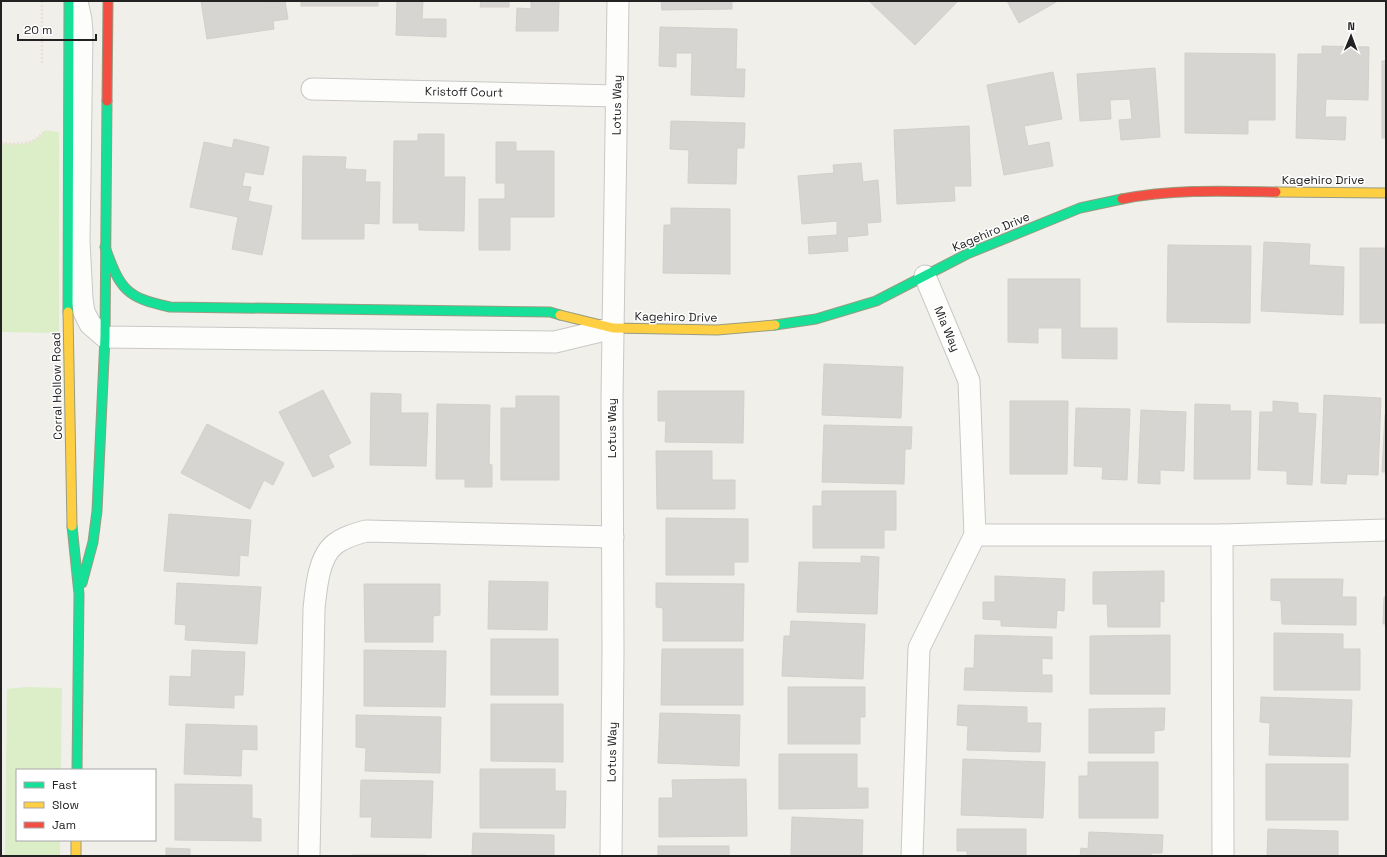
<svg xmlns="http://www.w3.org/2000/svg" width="1387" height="857" font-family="'Space Grotesk',sans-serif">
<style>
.grass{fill:#dbeec8}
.building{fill:#d7d5d1;stroke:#d3d0cc}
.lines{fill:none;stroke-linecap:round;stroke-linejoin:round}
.street-casing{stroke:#c9c8c6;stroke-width:23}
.fast-casing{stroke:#989c80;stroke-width:11}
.slow-casing{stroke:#989c80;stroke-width:11}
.jam-casing{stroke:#989c80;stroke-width:11}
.path{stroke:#eddedb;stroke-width:2.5;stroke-dasharray:2 2;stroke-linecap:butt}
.street{stroke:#fdfdfc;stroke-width:21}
.fast{stroke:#16e098;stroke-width:9}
.slow{stroke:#ffcf43;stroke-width:9}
.jam{stroke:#f24e42;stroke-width:9}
.labels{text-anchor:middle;stroke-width:3;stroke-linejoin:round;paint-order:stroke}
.street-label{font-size:12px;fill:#222;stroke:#fff}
</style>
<rect width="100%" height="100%" fill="#f0efea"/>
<g class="grass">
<path d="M45 130 59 132V333L1 332V143C20 144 32 147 45 130Z"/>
<path d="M27 687 62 688 61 770H17V840H60V856H5L7 689Z"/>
</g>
<g class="building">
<path d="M201 1H262V3L285 1 288 19 273 21 274 29 207 39Z"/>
<rect x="301" y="1" width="77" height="5"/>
<path d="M397 1H423L422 19H446V37L396 35Z"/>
<path d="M481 1H509V7H480Z"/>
<path d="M531 1H559L558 31H516L517 8 531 9Z"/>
<path d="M661 1H732V9L662 10Z"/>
<path d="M869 1H958L915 45Z"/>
<path d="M1007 1H1058L1019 23Z"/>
<path d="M660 27 737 29 736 69H745L744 97 691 95 692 53H676V67L659 66Z"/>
<path d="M1322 46 1369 47 1368 100 1326 99 1325 117H1346L1345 140 1296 138 1298 54H1322Z"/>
<path d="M1185 53 1275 54V120H1248V134L1185 133Z"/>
<rect x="1382" y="61" width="4" height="77"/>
<path d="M1155 68 1160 137 1121 140 1119 120 1132 119 1130 99 1110 100 1111 119 1080 121 1077 74Z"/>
<path d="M1053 72 1062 119 1024 126 1028 146 1049 142 1053 166 1004 175 987 85Z"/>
<path d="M671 121 745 123 744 148H737L736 184 688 183 689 150 670 149Z"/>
<path d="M969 126 971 186H954L955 201 897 204 894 130Z"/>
<path d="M418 134H444V177H465L464 231 419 230V223H393L394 141H418Z"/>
<path d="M234 139 269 147 263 175 245 172 242 186 251 187 248 201 272 206 262 255 232 249 238 217 190 207 204 142 232 148Z"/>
<path d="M496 142H516V151H554V217H510V250H479V199H505V183H496Z"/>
<path d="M303 156 346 157 345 169 366 170 365 182H380L379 224 364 223V239H302Z"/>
<path d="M861 163 863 182 878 180 881 222 867 223 868 235 847 237 848 251 809 254 808 237 837 235V221L802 224 798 176 834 173 833 165Z"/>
<path d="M671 208 730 209V274L663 273 664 225H671Z"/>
<path d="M1264 242 1310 244 1309 265 1344 267 1343 315 1261 311Z"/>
<path d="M1168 245 1251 246 1250 323 1167 322Z"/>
<rect x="1360" y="248" width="26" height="75"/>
<path d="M1008 279H1080V328H1117V359L1062 358V328H1038V343L1008 342Z"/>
<path d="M824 364 903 367 901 418 822 415Z"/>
<path d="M323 390 351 443 328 455 334 467 313 477 279 412Z"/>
<path d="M658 391H744L743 443 665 442 666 421H658Z"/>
<path d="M371 393 401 394V413H428L426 466 370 465Z"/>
<path d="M1324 395 1381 398 1378 475 1347 474 1346 484 1321 483Z"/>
<path d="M516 396H559V480H501V408H516Z"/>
<path d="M1010 401H1068L1067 474H1010Z"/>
<path d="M1273 401 1298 403V413L1316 414 1312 485 1287 484V471L1258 470 1260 412H1273Z"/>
<path d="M437 404 490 405 489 464 492 465V487H465V479H436Z"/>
<path d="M1195 404 1230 405V411H1251L1250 479H1194Z"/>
<path d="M1076 408 1130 409 1127 480 1102 479 1103 467 1074 466Z"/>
<path d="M1141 410 1186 412 1184 471 1160 470V484L1138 483Z"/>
<path d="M1385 415H1386V472H1382Z"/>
<path d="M207 424 284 463 273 485 264 480 250 509 181 473Z"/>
<path d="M824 425 912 427 911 449H905L904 484 822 482Z"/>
<path d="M656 451H712V480H735V509H657Z"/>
<path d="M822 491H896V530H884V548H813V506H822Z"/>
<path d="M169 514 251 520 248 556 240 555 239 576 164 571Z"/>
<path d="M666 518 748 519V562H734V575H666Z"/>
<path d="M861 556 879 557 877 614 797 612 799 562 861 563Z"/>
<path d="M1164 571V602L1160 601V627H1108L1107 604H1093V572Z"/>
<path d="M995 576 1065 579 1064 611 1057 610 1056 628 1001 626V620L983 619V602H995Z"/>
<path d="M1271 579H1343L1342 597H1356V625L1282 624 1281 601 1271 600Z"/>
<path d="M489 581 548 582 547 630 488 629Z"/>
<path d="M177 583 261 587 257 644 185 640 186 625 175 624Z"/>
<path d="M656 583 744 584 743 641H663V608L656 607Z"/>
<path d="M364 584H440V615L433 616V642H365Z"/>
<path d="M1384 597H1386V624H1383Z"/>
<path d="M791 621 865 624 863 679 782 676 784 636H790Z"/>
<path d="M1274 633 1343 634V649H1360V690H1274Z"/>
<path d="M975 635 1052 637V659L1042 658V675H1052V692L964 690 965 668H974Z"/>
<path d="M1170 635V694H1090V636Z"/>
<rect x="491" y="639" width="67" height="56"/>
<path d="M662 649H743V705H661Z"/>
<path d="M192 650 245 652 243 695H234V708L169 705 170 676 191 677Z"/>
<path d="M364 650 446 651 445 707 364 706Z"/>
<path d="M788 687H865V717H860V744H788Z"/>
<path d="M1261 697 1352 700 1350 757 1269 755 1270 723 1260 722Z"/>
<path d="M491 704H563V762L491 761Z"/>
<path d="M958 705 1027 707V723H1041L1040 752 967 750 968 726 957 725Z"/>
<path d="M1165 708 1164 730 1154 731V753H1089V709Z"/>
<path d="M660 713 740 715 739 766 658 763Z"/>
<path d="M356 715 441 717 440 773 365 771 366 748 356 747Z"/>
<path d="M186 724 257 726V750L242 749 241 776 184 774Z"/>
<path d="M779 754H857V788H868V808L779 809Z"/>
<path d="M963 759 1045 762 1043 818 961 815Z"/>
<path d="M1088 762H1158V818H1079V776H1088Z"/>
<rect x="1266" y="764" width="82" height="56"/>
<path d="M480 769H555V791H566L565 828H480Z"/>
<path d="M746 779 747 836 659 837V798H673L672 780Z"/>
<path d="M361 780 433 781 431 838 371 837 372 817H360Z"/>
<path d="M175 784 252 785V818L261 819V841L175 840Z"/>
<path d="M792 817 863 820 862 856H791Z"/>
<path d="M957 829H1026V856H967V851H957Z"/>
<path d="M1268 829 1338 831V856H1267Z"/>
<path d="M1089 832 1163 835 1162 853H1151V856H1080L1081 848 1088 849Z"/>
<path d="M473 833 554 835V856H472Z"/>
<rect x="658" y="846" width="71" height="10"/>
<path d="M166 848 190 849V856H166Z"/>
<rect x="353" y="855" width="72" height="1"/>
</g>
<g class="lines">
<defs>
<g id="street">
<path d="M77 1 81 20 82 33 79 241 82 299 84 312 90 324 105 337 555 342 613 328"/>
<path d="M312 89 617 96"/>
<path d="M925 276 969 381 975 535H1222L1386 530"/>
<path d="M1222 535 1223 856"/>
<path d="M309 856 314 609C316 590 318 557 335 544 344 537 355 534 366 531L613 537"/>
<path d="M611 856 613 652 612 399 618 1"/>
<path d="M912 856 919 648 975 535"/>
</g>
<g id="fast">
<path d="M105 247C120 289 126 298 170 307L550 312 560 315"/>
<path d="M68 312 69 1"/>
<path d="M775 325 816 319 876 301 967 254 1080 208 1122 199"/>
<path d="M72 526 79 594 77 770"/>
<path d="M82 583 93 542 97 511 105 337 107 101"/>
</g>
<g id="slow">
<path d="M1276 192 1386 193"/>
<path d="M68 312 72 526"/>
<path d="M560 315 613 328 717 330 775 325"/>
<path d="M76 840V856"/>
</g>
<g id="jam">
<path d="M107 101 108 1"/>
<path d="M1122 199C1173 189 1224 191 1276 192"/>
</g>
</defs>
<use href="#street" class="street-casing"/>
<use href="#fast" class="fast-casing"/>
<use href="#slow" class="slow-casing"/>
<use href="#jam" class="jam-casing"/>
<g class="path">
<path d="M42 1V63"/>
<path d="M1 143C18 144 33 146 44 131"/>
</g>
<use href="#street" class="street"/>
<use href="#fast" class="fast"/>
<use href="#slow" class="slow"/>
<use href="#jam" class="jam"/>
</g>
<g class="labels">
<g class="street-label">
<text transform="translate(464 92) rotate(1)" y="4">Kristoff Court</text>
<text transform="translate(617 105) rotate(-89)" y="4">Lotus Way</text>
<text x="1323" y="184">Kagehiro Drive</text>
<text transform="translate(991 232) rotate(-23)" y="4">Kagehiro Drive</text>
<text transform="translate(676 317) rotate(1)" y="4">Kagehiro Drive</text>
<text transform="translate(947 329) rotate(67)" y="4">Mia Way</text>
<text transform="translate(57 386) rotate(-91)" y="4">Corral Hollow Road</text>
<text transform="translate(612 428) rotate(-90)" y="4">Lotus Way</text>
<text transform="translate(612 752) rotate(-89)" y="4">Lotus Way</text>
</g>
</g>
<rect width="1387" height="857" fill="none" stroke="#222222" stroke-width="4"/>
<rect x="16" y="769" width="140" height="72" fill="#ffffff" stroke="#a7a7a7"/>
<rect x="24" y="782" width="20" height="6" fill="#16e098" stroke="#a7a7a7"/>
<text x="52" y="789" font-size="12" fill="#222222">Fast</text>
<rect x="24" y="802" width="20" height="6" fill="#ffcf43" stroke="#a7a7a7"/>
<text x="52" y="809" font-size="12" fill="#222222">Slow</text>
<rect x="24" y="822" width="20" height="6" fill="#f24e42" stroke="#a7a7a7"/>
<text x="52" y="829" font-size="12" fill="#222222">Jam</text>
<g transform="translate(1351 36) rotate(1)" stroke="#ffffff" stroke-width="3" paint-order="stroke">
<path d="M0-3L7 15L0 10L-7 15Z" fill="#222222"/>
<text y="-6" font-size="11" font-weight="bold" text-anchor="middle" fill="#222222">N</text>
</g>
<path d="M18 34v6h78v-6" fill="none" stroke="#222222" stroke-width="2"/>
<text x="24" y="34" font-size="12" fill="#222222" stroke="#ffffff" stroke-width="3" paint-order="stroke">20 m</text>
</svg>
